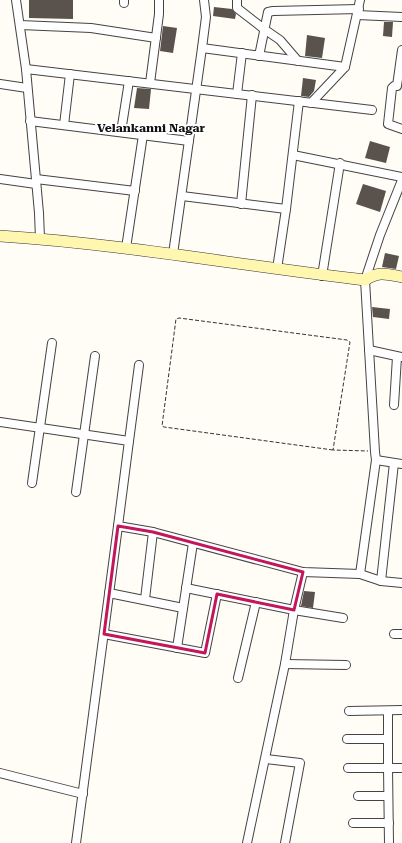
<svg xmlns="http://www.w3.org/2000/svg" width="402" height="843" font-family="'Roboto Serif',serif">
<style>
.building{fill:#5a524d}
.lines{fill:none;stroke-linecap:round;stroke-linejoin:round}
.street-casing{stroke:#444;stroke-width:10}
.secondary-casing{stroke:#333;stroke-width:12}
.path{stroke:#333;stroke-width:1;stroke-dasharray:4 2;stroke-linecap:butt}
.street{stroke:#fff;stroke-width:8}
.secondary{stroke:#fff6b0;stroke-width:11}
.marked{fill:none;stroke:#c2185b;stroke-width:3;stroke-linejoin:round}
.labels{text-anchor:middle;stroke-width:4;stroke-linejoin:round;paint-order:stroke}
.neighbourhood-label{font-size:12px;font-weight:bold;fill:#111;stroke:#fff}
</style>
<rect width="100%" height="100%" fill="#fffdf5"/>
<g class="building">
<path d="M29 0H73V19L29 18Z"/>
<path d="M214 7 232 9 236 14 235 19 213 16Z"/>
<path d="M384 22H393L392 37 383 36Z"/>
<path d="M163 26 177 28 173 53 160 51Z"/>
<path d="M307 35 325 38 322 58 305 56Z"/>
<path d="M303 78 316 80 314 91 309 97 301 96Z"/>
<path d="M137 88 151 89 149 109 134 108Z"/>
<path d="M370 141 390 147 386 163 365 158Z"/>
<path d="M363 184 386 191 380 212 356 204Z"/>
<path d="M385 253 399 256 396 269 382 267Z"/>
<path d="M372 307 390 309 389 319 373 317Z"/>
<path d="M304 591 315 592 313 608 301 606Z"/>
</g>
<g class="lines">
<defs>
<g id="street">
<path d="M16 0 26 69 39 213 40 239"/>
<path d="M124 0V3"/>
<path d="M237 0V8L264 29 280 40 298 61"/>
<path d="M357 15 402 17"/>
<path d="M20 25 91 28 156 38"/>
<path d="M202 48 345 67"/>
<path d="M402 50 397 86H394L392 88 388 124 402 129"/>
<path d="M259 56 268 12 273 11 359 9"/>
<path d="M26 69 372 110"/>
<path d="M150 83 159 14V0"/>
<path d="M0 84 27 88"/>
<path d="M237 94 242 53"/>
<path d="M311 103 345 67 360 0"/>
<path d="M30 121 189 141"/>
<path d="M64 125 70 74"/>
<path d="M121 132 129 81"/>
<path d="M293 155 402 177"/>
<path d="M0 179 36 184"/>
<path d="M36 179 135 191"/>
<path d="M182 196 286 209"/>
<path d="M241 204 252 95"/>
<path d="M126 248 143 135"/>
<path d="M173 254 202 48 206 17 204 0"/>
<path d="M277 269 286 209 299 101"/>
<path d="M322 276 340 163"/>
<path d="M369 350 401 357"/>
<path d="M394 405 397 357"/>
<path d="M0 422 129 441 118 526 153 532 303 572 360 574 381 581 402 583"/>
<path d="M129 441 139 365"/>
<path d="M376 460 402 464"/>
<path d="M32 483 52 343"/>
<path d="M76 492 95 356"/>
<path d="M360 574 376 460 375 452 365 280 380 235 402 180"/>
<path d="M381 581 394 463"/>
<path d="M186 588 294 610 343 618"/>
<path d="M109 593 183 608"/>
<path d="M145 599 153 532"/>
<path d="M104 634 205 653 217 594"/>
<path d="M394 634H402"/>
<path d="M177 648 193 543"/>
<path d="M285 664 346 665"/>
<path d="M238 678 256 602"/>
<path d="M349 711 402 710"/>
<path d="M347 739H388"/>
<path d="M266 759 300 763 285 843"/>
<path d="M348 768H388V711"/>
<path d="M0 773 83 794"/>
<path d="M358 796H388"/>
<path d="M353 823H389"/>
<path d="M76 843 118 526"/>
<path d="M247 843 285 664 294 610 303 572"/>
<path d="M389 843 388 768H402"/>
</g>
<path id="secondary" d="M0 236C123 244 244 266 365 280 379 271 386 274 402 277"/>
</defs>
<use href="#street" class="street-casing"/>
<use href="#secondary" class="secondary-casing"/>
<path class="path" d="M333 450 164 427 162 426 176 319 179 318 347 340 350 342 333 450 368 451"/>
<use href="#street" class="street"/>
<use href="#secondary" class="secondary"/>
</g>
<path class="marked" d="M118 526 153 532 303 572 294 610 217 594 205 653 104 634Z"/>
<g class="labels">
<g class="neighbourhood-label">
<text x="151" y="132">Velankanni Nagar</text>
</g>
</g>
</svg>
